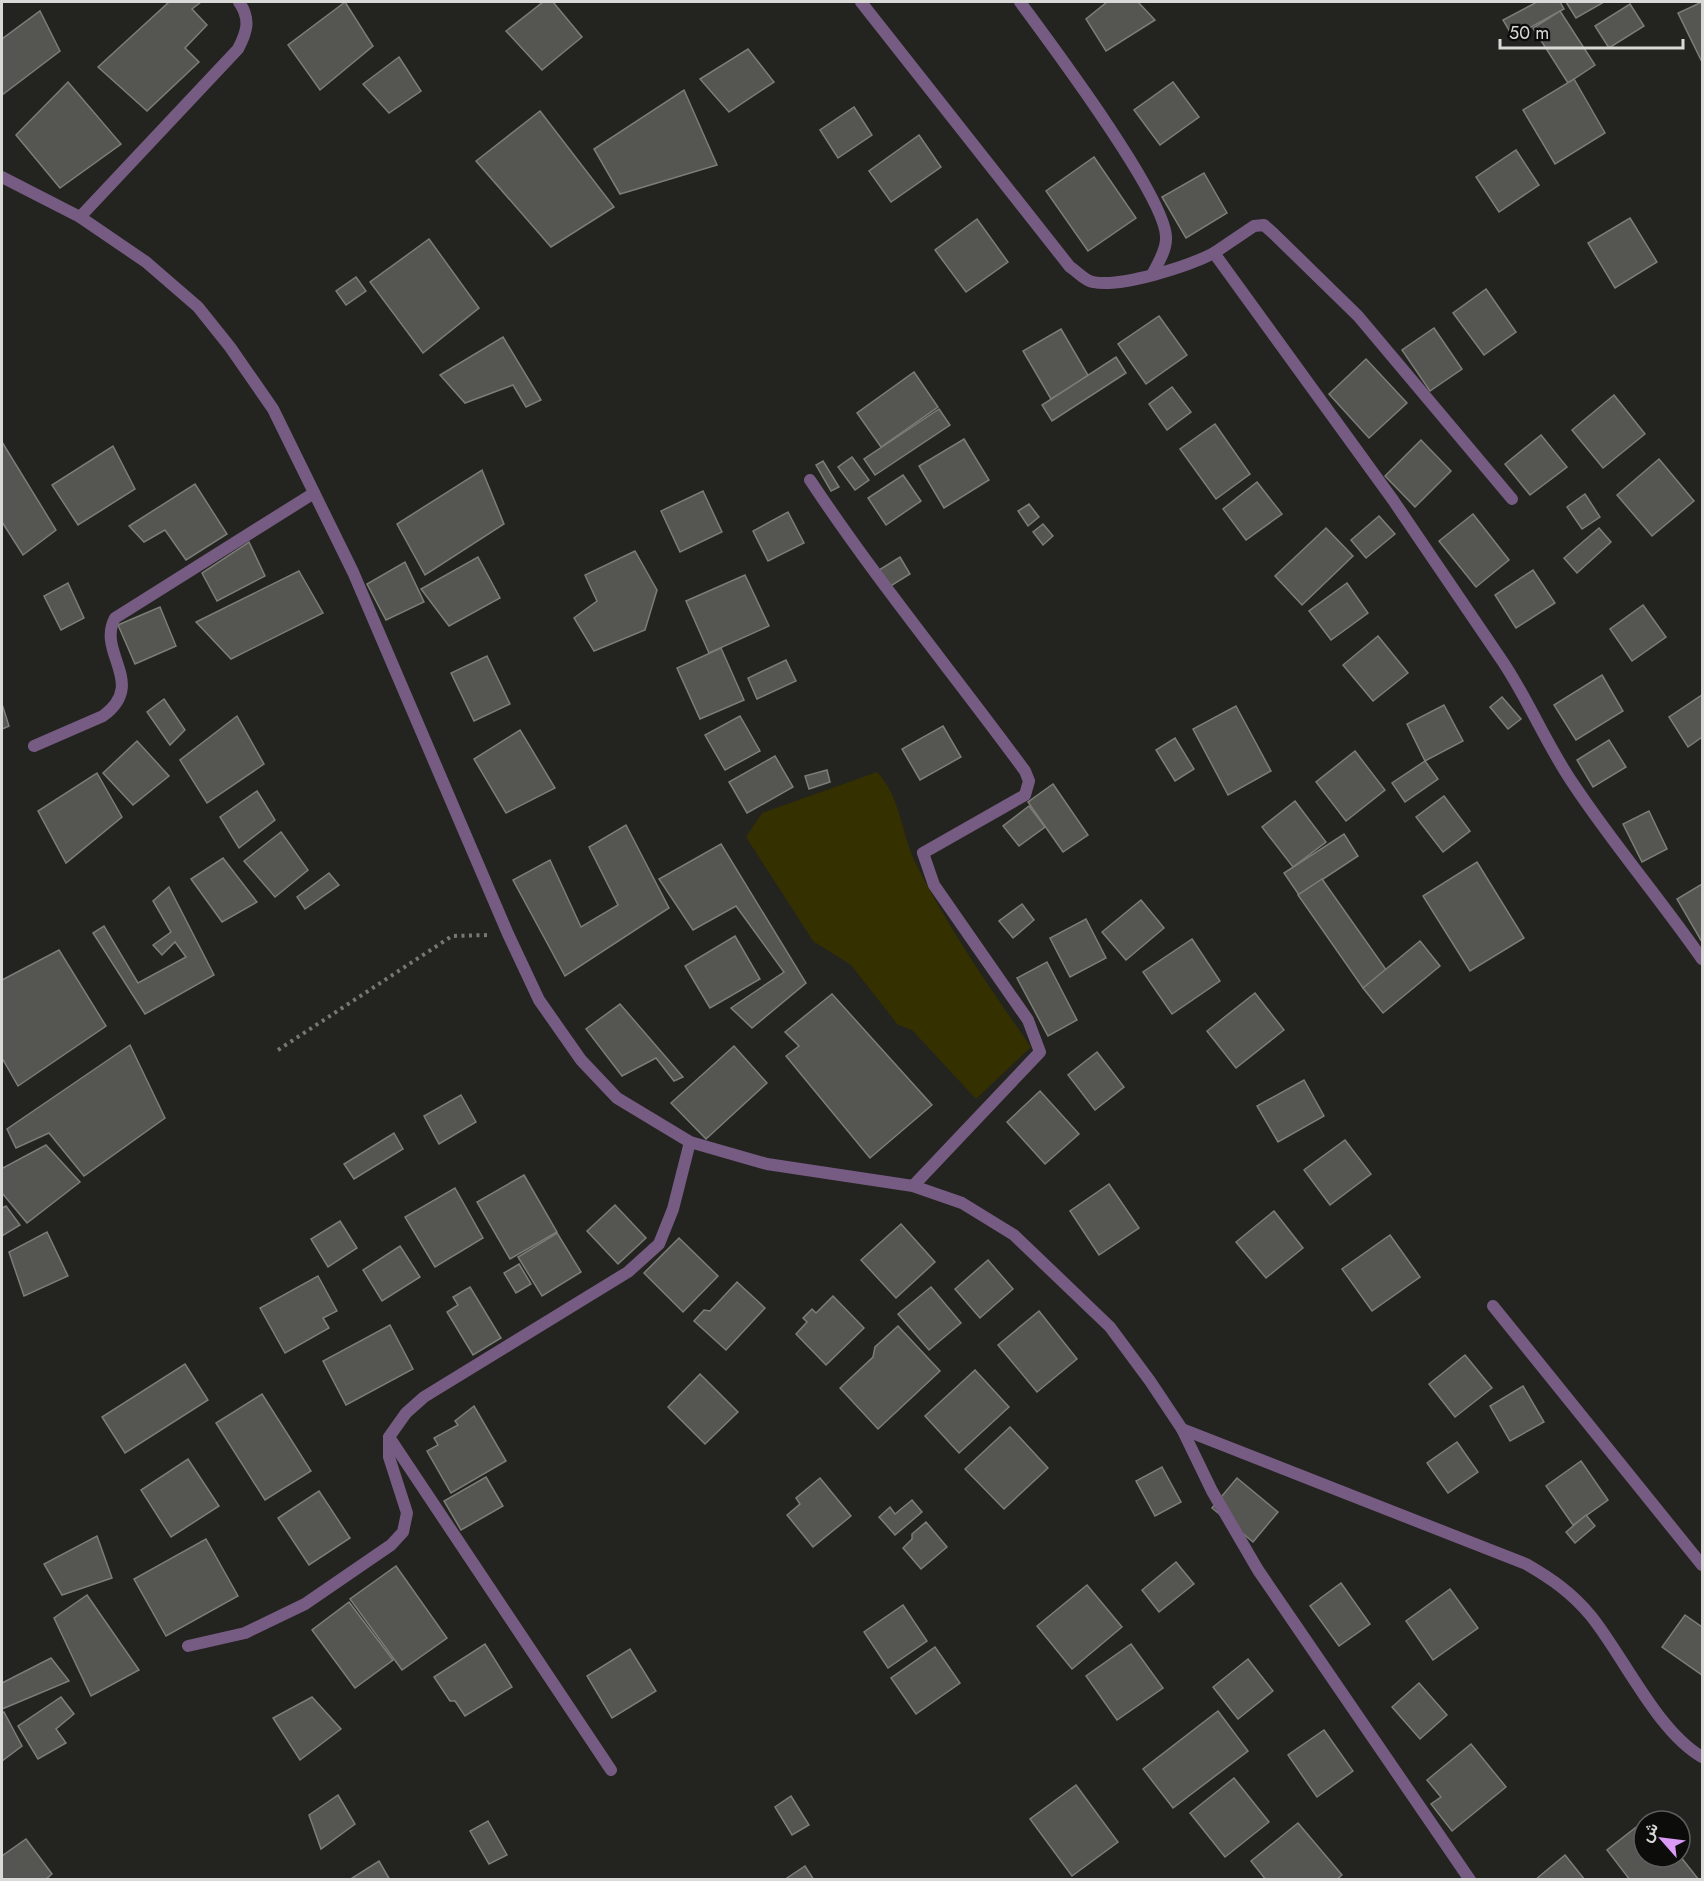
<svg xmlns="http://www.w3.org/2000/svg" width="1704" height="1881" font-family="Jost,Vazirmatn,sans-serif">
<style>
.green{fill:#343000}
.building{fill:#555551;stroke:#7c7c78;stroke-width:1.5}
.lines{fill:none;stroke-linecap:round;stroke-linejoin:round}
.path{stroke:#777774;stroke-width:4;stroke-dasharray:3 4.5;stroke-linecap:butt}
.minor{stroke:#765c82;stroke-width:12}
</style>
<rect width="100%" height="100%" fill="#23231f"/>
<path class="green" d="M877 772C901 797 901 834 916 864 949 929 989 987 1031 1047L976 1099 912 1030 898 1025 851 965 813 941 746 837 762 813Z"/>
<g class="building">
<path d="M169 2H201L192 9 207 25 185 48 199 62 147 111 98 67Z"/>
<path d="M345 2 373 46 320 90 288 45Z"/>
<path d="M543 2H553L582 37 542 70 506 31Z"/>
<path d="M1107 2H1138L1155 20 1106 51 1086 19Z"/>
<path d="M1537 2H1560L1564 9 1513 37 1503 20Z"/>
<path d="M1566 2H1604L1576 18Z"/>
<path d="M1702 2V62L1678 13Z"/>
<path d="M1630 4 1644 26 1609 48 1595 26Z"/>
<path d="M40 11 60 51 2 95V39Z"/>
<path d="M1560 11 1595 65 1568 83 1533 28Z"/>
<path d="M748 49 774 82 729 112 700 79Z"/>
<path d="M399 57 421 91 389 113 363 84Z"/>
<path d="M1574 79 1605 133 1555 164 1523 110Z"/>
<path d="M68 82 121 144 60 188 16 135Z"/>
<path d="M1173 82 1199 117 1160 145 1134 110Z"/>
<path d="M684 90 717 165 620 194 594 149Z"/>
<path d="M854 107 872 135 838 158 820 130Z"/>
<path d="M540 111 614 207 551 247 476 161Z"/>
<path d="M919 135 941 167 891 202 869 171Z"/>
<path d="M1516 150 1539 185 1499 212 1476 177Z"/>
<path d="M1094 157 1136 218 1088 251 1046 191Z"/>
<path d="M1204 173 1227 213 1186 238 1162 197Z"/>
<path d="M1630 218 1657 262 1615 288 1588 243Z"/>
<path d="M977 219 1008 262 966 292 935 250Z"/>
<path d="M429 239 479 308 423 353 370 282Z"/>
<path d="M356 277 366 291 346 305 336 291Z"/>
<path d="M1486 289 1516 332 1484 355 1453 313Z"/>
<path d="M1159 316 1187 355 1146 384 1118 344Z"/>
<path d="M1434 328 1462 369 1430 391 1402 350Z"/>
<path d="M1061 329 1089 377 1051 399 1023 351Z"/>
<path d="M503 337 541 400 526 407 513 385 465 403 440 375Z"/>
<path d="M1116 357 1126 373 1052 421 1042 405Z"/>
<path d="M1366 359 1407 403 1369 438 1329 394Z"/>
<path d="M914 372 938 407 881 447 857 413Z"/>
<path d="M1172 387 1191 412 1167 430 1149 404Z"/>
<path d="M1614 395 1645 434 1603 468 1572 430Z"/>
<path d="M939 409 950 425 875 475 864 459Z"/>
<path d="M1215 424 1250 474 1216 499 1180 449Z"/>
<path d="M1541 435 1567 467 1530 495 1505 464Z"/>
<path d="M964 439 989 480 944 508 919 466Z"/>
<path d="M1421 440 1451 471 1415 507 1385 476Z"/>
<path d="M2 442 56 530 23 555 2 522Z"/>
<path d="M113 446 135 489 78 525 52 485Z"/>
<path d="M852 457 869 480 855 490 838 467Z"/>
<path d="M1659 459 1694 501 1652 536 1617 495Z"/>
<path d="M823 461 839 487 831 491 816 465Z"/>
<path d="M482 470 504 524 425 575 397 524Z"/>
<path d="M903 475 921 501 886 525 868 498Z"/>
<path d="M1257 482 1282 514 1246 540 1223 509Z"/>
<path d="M195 484 227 534 186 560 165 530 144 542 129 526Z"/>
<path d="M703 491 722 532 680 552 661 511Z"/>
<path d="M1585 494 1600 517 1582 529 1567 507Z"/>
<path d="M1029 504 1039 517 1028 526 1018 511Z"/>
<path d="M788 512 804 543 768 561 753 531Z"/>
<path d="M1473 514 1509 560 1476 587 1439 541Z"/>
<path d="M1379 516 1395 534 1366 558 1351 540Z"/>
<path d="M1043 524 1053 536 1043 545 1033 532Z"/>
<path d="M1326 528 1353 556 1302 605 1275 576Z"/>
<path d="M1599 528 1611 542 1577 573 1564 558Z"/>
<path d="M249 542 265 576 217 601 202 573Z"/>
<path d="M635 551 657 590 645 630 594 651 574 618 597 601 585 575Z"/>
<path d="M478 557 500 598 449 626 421 589Z"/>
<path d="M900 557 910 574 889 587 879 570Z"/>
<path d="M405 562 424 602 386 620 367 584Z"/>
<path d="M1533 570 1555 603 1516 628 1495 595Z"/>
<path d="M299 571 323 613 231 659 196 622Z"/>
<path d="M745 575 769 626 709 653 686 601Z"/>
<path d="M68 583 84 618 61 630 44 596Z"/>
<path d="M1347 583 1368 613 1331 640 1309 611Z"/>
<path d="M1643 605 1666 637 1632 661 1610 629Z"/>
<path d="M160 607 176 646 135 664 118 625Z"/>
<path d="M1378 636 1408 673 1373 701 1343 665Z"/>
<path d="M721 648 744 700 700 719 677 668Z"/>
<path d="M487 656 510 704 474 721 451 673Z"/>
<path d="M786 660 796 681 757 699 748 678Z"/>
<path d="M1602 675 1623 711 1576 740 1554 705Z"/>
<path d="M1702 695V737L1688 747 1669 717Z"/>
<path d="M1502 697 1521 719 1508 729 1490 707Z"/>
<path d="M164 699 185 730 170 745 147 712Z"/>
<path d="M2 704 9 726 2 729Z"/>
<path d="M1444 705 1463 741 1425 761 1407 724Z"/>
<path d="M1236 706 1271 771 1228 795 1193 729Z"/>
<path d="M237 716 264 764 207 803 180 760Z"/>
<path d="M740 716 760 751 725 770 705 735Z"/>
<path d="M943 726 961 757 920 780 902 749Z"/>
<path d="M520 730 555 788 506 813 474 759Z"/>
<path d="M1175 738 1194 769 1175 781 1156 750Z"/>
<path d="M1609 740 1626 767 1593 787 1577 760Z"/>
<path d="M137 741 169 776 133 805 103 773Z"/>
<path d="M1355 751 1385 790 1346 821 1316 782Z"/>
<path d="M775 756 793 787 747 813 729 782Z"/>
<path d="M1425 761 1438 779 1405 802 1392 783Z"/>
<path d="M827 770 830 782 809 789 805 776Z"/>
<path d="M97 773 122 817 66 863 38 811Z"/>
<path d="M1053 784 1088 835 1063 852 1028 802Z"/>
<path d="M257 791 275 820 239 848 220 817Z"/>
<path d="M1444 796 1470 831 1443 852 1416 817Z"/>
<path d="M1295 801 1326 842 1293 867 1262 827Z"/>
<path d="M1029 806 1045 827 1019 846 1003 826Z"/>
<path d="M1649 811 1667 849 1642 862 1623 824Z"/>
<path d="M626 825 669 908 565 976 513 880 550 860 581 927 618 905 589 847Z"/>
<path d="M281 832 308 870 275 897 244 861Z"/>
<path d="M1344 834 1358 856 1299 895 1284 873Z"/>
<path d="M721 844 806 983 752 1028 731 1008 784 972 736 906 693 930 659 879Z"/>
<path d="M223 858 257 902 222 922 191 879Z"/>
<path d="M1477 862 1524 938 1470 971 1423 896Z"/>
<path d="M329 873 339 885 305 909 297 897Z"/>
<path d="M1322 879 1387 971 1363 988 1298 895Z"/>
<path d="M1702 884V942L1677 899Z"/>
<path d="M169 887 214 975 145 1014 93 933 104 926 138 983 186 957 175 942 162 955 153 945 171 932 153 901Z"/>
<path d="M1141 900 1164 928 1126 960 1102 932Z"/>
<path d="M1022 904 1034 920 1013 938 999 921Z"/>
<path d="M1086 919 1106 958 1070 977 1050 938Z"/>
<path d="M735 936 760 979 710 1008 685 966Z"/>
<path d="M1192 939 1220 981 1172 1014 1143 972Z"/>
<path d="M1420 941 1440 966 1383 1013 1363 988Z"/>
<path d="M59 950 106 1026 18 1086 2 1058V980Z"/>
<path d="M1047 962 1077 1020 1048 1036 1017 978Z"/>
<path d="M1255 993 1284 1030 1236 1068 1207 1031Z"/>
<path d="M832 994 932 1105 870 1158 786 1056 799 1046 785 1032Z"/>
<path d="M620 1004 683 1077 674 1081 656 1058 622 1076 586 1029Z"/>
<path d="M130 1045 165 1118 84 1176 49 1133 16 1148 7 1129Z"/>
<path d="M734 1046 767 1083 706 1139 671 1103Z"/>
<path d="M1097 1052 1124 1087 1095 1110 1068 1075Z"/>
<path d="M1304 1080 1324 1116 1278 1142 1257 1106Z"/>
<path d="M1040 1091 1079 1134 1045 1164 1007 1122Z"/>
<path d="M461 1095 476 1122 439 1144 424 1116Z"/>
<path d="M394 1133 403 1149 354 1179 344 1164Z"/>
<path d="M1345 1140 1371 1174 1330 1205 1304 1170Z"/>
<path d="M46 1145 80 1182 27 1223 2 1193V1166L3 1168Z"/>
<path d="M524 1175 557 1232 510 1259 477 1202Z"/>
<path d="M1109 1184 1139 1228 1099 1255 1070 1211Z"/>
<path d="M455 1188 483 1238 435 1267 405 1217Z"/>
<path d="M615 1205 646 1238 618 1264 587 1231Z"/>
<path d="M6 1206 20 1225 2 1236V1208Z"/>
<path d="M1274 1211 1303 1248 1266 1278 1236 1242Z"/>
<path d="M340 1221 357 1248 328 1267 311 1239Z"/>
<path d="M901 1224 935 1262 896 1298 861 1260Z"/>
<path d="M47 1232 68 1276 24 1296 9 1252Z"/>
<path d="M557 1233 581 1272 542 1296 518 1257Z"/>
<path d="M1390 1235 1420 1277 1372 1311 1342 1269Z"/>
<path d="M679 1238 718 1276 683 1312 644 1273Z"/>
<path d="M400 1246 420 1277 382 1301 363 1270Z"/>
<path d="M988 1260 1013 1289 980 1318 955 1289Z"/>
<path d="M519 1264 531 1284 516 1293 504 1273Z"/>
<path d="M318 1276 337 1311 323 1318 329 1328 285 1353 260 1308Z"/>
<path d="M737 1282 765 1308 726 1350 694 1321 704 1310 710 1311Z"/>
<path d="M470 1287 501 1338 473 1355 447 1312 458 1305 453 1297Z"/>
<path d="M931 1287 961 1323 929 1350 898 1314Z"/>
<path d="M833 1296 864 1328 826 1365 796 1334 807 1322 803 1318 812 1309 816 1313Z"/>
<path d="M1039 1311 1077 1359 1037 1392 998 1345Z"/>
<path d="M390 1325 413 1369 346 1405 323 1361Z"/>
<path d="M898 1326 940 1371 878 1429 840 1388 873 1357 875 1347Z"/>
<path d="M1465 1355 1492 1388 1455 1417 1429 1384Z"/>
<path d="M185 1364 208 1400 125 1453 102 1417Z"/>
<path d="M975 1370 1009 1407 959 1453 925 1416Z"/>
<path d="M700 1374 738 1412 705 1444 668 1407Z"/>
<path d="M1523 1386 1544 1422 1510 1441 1490 1406Z"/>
<path d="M262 1394 311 1471 265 1500 216 1423Z"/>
<path d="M474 1406 506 1461 451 1493 427 1451 438 1445 434 1438 458 1425 455 1421Z"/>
<path d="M1010 1427 1048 1468 1004 1509 965 1469Z"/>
<path d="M1457 1442 1478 1472 1448 1493 1427 1463Z"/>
<path d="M188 1459 219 1506 171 1537 141 1490Z"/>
<path d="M1581 1461 1608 1500 1573 1525 1546 1486Z"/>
<path d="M1162 1467 1181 1502 1155 1516 1136 1481Z"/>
<path d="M486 1477 503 1506 461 1530 444 1501Z"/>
<path d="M820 1478 851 1516 813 1547 787 1515 800 1504 796 1498Z"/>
<path d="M1237 1478 1278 1512 1253 1542 1212 1508Z"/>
<path d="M319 1491 350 1538 309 1565 278 1518Z"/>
<path d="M912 1500 922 1512 895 1535 879 1517 890 1507 895 1514Z"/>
<path d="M1586 1515 1595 1526 1575 1543 1566 1532Z"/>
<path d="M926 1522 947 1547 921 1569 903 1548 912 1539V1534Z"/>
<path d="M97 1536 112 1578 62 1595 44 1564Z"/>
<path d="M206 1539 238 1596 166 1636 134 1579Z"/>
<path d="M1176 1562 1194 1584 1159 1612 1142 1590Z"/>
<path d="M396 1566 447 1638 402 1670 350 1599Z"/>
<path d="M1341 1583 1370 1624 1339 1646 1310 1606Z"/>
<path d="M1087 1585 1122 1627 1072 1669 1037 1626Z"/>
<path d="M1450 1589 1478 1628 1433 1660 1406 1621Z"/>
<path d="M87 1595 139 1670 91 1696 54 1618Z"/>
<path d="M349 1602 393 1660 355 1688 312 1630Z"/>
<path d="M903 1605 927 1641 888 1668 864 1632Z"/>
<path d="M1685 1615 1702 1627V1675L1662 1647Z"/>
<path d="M485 1644 512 1687 465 1716 455 1701H450L434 1677Z"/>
<path d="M1131 1644 1163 1688 1117 1720 1086 1676Z"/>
<path d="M935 1647 960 1683 916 1714 891 1678Z"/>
<path d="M630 1649 656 1691 612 1718 587 1676Z"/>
<path d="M51 1658 69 1681 2 1709V1683Z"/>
<path d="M1248 1659 1273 1691 1238 1719 1213 1687Z"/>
<path d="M1419 1683 1447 1715 1420 1739 1392 1707Z"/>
<path d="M61 1697 74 1714 56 1729 66 1743 38 1759 18 1726Z"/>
<path d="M312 1697 341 1729 300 1760 273 1718Z"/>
<path d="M1218 1711 1248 1751 1173 1808 1143 1769Z"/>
<path d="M4 1712 22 1746 2 1761V1713Z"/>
<path d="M1324 1730 1353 1771 1317 1797 1288 1755Z"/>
<path d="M1471 1744 1506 1787 1452 1831 1431 1804 1441 1797 1427 1780Z"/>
<path d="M1234 1778 1269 1822 1225 1857 1190 1813Z"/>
<path d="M1076 1785 1118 1842 1072 1876 1030 1819Z"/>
<path d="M338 1795 355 1824 321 1849 309 1815Z"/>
<path d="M791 1796 809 1825 792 1835 775 1807Z"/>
<path d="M488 1821 507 1855 489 1864 470 1831Z"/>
<path d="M1644 1821V1857L1680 1856 1699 1880H1630L1607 1850Z"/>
<path d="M1298 1823 1342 1875 1336 1880H1266L1251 1861Z"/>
<path d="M26 1839 52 1874 45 1880H2V1856Z"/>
<path d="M1565 1855 1585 1880H1535Z"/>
<path d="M379 1861 390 1880H349Z"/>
<path d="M805 1866 814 1880H784Z"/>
</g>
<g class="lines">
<path class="path" d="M278 1050 452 936 489 935"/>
<g class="minor">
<path d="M861 2 1070 267C1077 271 1085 281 1093 282 1121 288 1189 266 1214 253L1393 500 1503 662C1529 701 1547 746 1574 785 1614 845 1661 900 1702 959"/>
<path d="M1020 2C1048 40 1169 201 1166 239 1166 251 1158 263 1153 273"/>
<path d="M2 177 80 217 146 262 198 307 230 347 273 409 353 572 508 934 539 1000 581 1060 617 1098 690 1142 767 1164 913 1186 962 1203 1014 1235 1110 1327 1150 1381 1182 1429 1212 1491 1258 1570 1470 1880"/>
<path d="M80 217 238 49C247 32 251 19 239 2"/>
<path d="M1214 253 1254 226 1264 225 1274 234 1358 316 1512 499"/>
<path d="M810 480C877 581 954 674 1025 771L1029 781 1025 795 923 853 934 885 1028 1020 1040 1052 913 1186"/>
<path d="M34 746 103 716C148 683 96 653 115 618L314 493"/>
<path d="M1493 1306 1702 1565"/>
<path d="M1182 1429 1526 1564C1552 1579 1572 1593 1591 1616 1624 1657 1657 1731 1702 1757"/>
<path d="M389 1437 611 1770"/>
<path d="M188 1646 245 1633 305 1604 391 1545 403 1532 407 1513 389 1457V1437L406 1413 424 1397 628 1272 659 1244 673 1209 690 1142"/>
</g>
</g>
<rect width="1704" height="1881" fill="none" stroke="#d9d9d7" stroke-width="6"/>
<g transform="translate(1662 1839) rotate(298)"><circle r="28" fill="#0c0c0a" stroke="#5e5e5c" stroke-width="1.5"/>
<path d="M0-4.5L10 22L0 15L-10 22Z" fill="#da9af6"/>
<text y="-9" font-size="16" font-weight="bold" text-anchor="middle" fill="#d9d9d7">ش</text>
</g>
<path d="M1500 39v9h183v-9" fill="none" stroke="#d9d9d7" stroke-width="3"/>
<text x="1509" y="39" font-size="18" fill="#d9d9d7" stroke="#0c0c0a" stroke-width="4.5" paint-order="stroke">50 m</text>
</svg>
